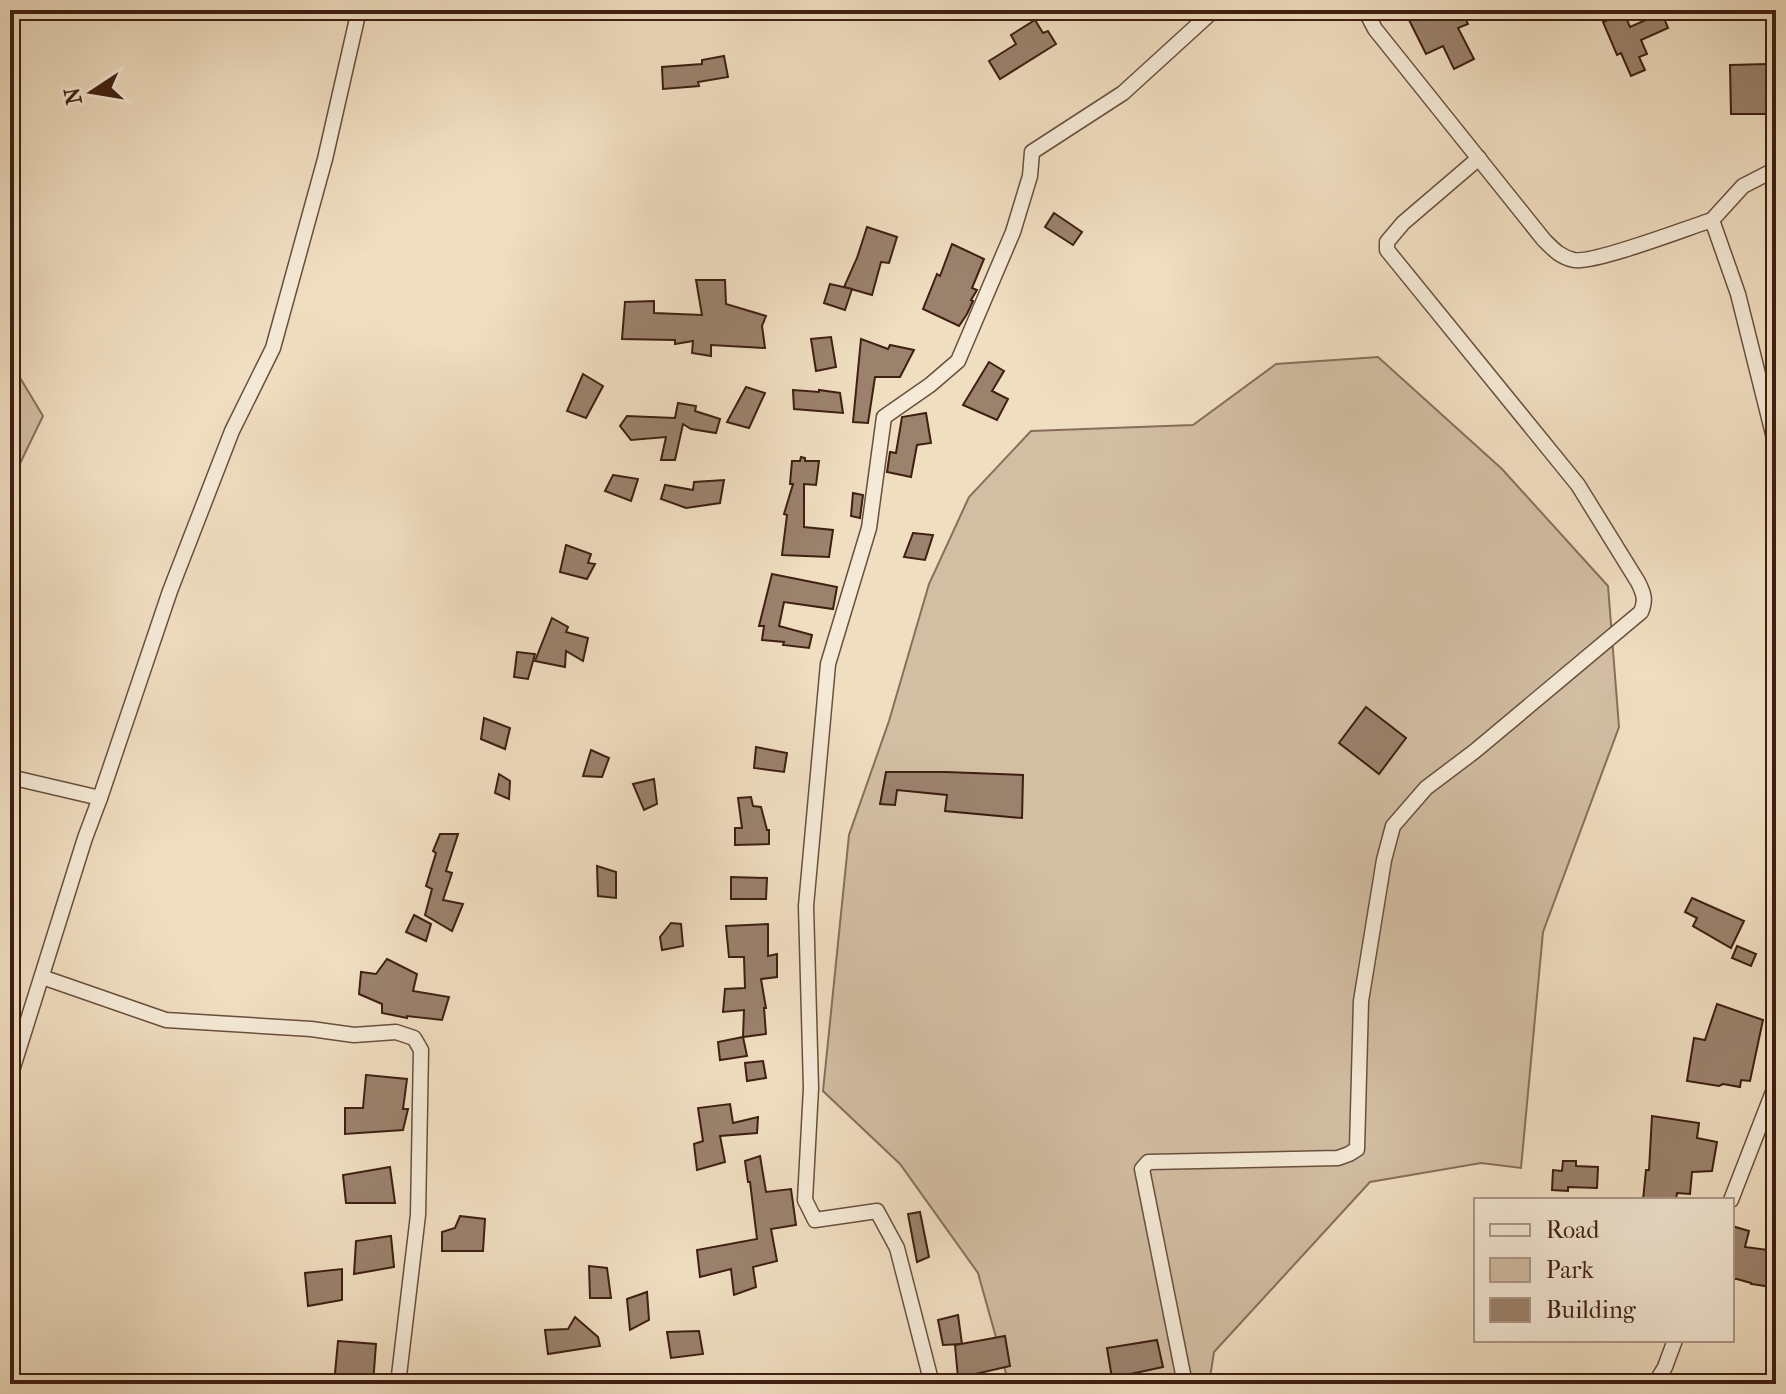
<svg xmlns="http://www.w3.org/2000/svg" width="1786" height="1394" font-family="'IM FELL French Canon',serif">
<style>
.green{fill:#d2bea3;stroke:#886e5a;stroke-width:2}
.building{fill:#9b826d;stroke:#3e1f11;stroke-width:2}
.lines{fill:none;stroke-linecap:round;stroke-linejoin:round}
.minor-casing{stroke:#6a4f3d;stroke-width:17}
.minor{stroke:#f5ead7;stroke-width:14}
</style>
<rect width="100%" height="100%" fill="#f0dec1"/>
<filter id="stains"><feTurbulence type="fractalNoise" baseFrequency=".0025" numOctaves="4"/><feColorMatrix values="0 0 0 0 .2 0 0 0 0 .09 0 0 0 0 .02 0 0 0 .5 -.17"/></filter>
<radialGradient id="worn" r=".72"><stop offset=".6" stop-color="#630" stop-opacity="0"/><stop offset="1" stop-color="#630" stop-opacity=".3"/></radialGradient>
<g class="green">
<path d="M1378 357 1502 469 1608 586 1619 727 1543 932 1521 1168 1481 1163 1370 1182 1214 1352 1209 1384H1009L978 1273 900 1164 823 1091 849 835 889 721 929 584 969 497 1031 431 1193 425 1276 364Z"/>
<path d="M10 361 43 416 10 484Z"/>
</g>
<g class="building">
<path d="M1404 10H1461L1468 24 1458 28 1474 59 1454 69 1443 46 1426 54Z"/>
<path d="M1624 13 1630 27 1662 13 1668 28 1641 40 1647 54 1639 57 1645 70 1631 76 1621 53 1617 55 1603 22Z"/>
<path d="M1035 20 1043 33 1048 31 1056 44 1000 79 989 61 1016 44 1011 35Z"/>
<path d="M724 56 728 77 698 82 699 86 663 89 662 67 702 64V60Z"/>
<path d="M1767 64 1769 114H1731L1730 65Z"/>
<path d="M1054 213 1082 232 1073 245 1045 227Z"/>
<path d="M867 227 897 237 889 263 881 262 872 295 844 287 857 258Z"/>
<path d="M952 244 984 259 972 288 977 290 971 300 973 301 967 314 959 326 923 309 937 274 940 276Z"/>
<path d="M696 280H725L726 304 766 316 762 326 765 348 711 345V356L692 353 693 341 675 344V340L622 339 625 302 654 301V313L702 315Z"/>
<path d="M830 284 852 289 845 310 824 303Z"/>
<path d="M831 337 836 367 816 371 811 339Z"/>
<path d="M861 339 888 349 890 345 914 350 900 377H875L868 423 853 422Z"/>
<path d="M989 362 1004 371 992 391 1008 399 997 420 963 405Z"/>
<path d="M583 374 603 386 586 418 567 411Z"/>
<path d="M746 387 765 393 749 428 727 422Z"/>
<path d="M793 390 819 392V390L840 393 843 413 794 409Z"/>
<path d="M678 403 696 406 695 411 720 419 716 433 691 429 683 424 675 460H661L666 437 631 440 620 426 627 416 675 418Z"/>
<path d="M926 413 931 443 917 445 911 477 887 472 890 452 896 453 902 417Z"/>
<path d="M801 457 805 458V461H819L816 485 804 484V527L833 530 829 557 782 555 787 515 784 514 793 484H790L792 461H800Z"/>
<path d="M613 475 638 479 631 501 605 491Z"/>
<path d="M724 480 720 503 686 508 661 499 665 485 693 490 694 482Z"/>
<path d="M853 493 863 495 860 518 851 516Z"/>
<path d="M913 533 933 535 925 560 904 557Z"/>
<path d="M566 545 591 554 588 563 595 564 587 579 560 572Z"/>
<path d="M772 574 837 587 833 609 784 602 779 626 812 635 809 648 783 645 784 642 762 640 764 626H759Z"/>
<path d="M552 618 568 627 566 632 588 638 583 661 566 651 565 667 535 661Z"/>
<path d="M517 652 535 654 528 679 514 677Z"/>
<path d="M1366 707 1406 738 1379 774 1339 743Z"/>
<path d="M484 718 510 728 505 749 481 739Z"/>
<path d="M756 747 787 753 784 772 754 768Z"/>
<path d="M591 750 609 758 602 777 583 776Z"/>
<path d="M886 772H946L1023 775 1022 818 945 811 947 795 897 790 895 805 880 804Z"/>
<path d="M499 774 510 781 509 799 495 793Z"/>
<path d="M654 779 657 804 644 810 633 784Z"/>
<path d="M751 797 753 806 761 807 767 830H769V844L735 845V828H742L738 798Z"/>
<path d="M440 834H458L446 871 452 873 443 900 463 904 452 931 425 915 432 889 426 886 436 853 433 851Z"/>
<path d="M597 866 616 872V898L598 896Z"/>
<path d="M731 877 767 878 766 899H731Z"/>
<path d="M1692 898 1744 921 1731 948 1693 926 1697 918 1685 912Z"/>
<path d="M414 915 431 924 426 941 406 932Z"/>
<path d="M671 923 681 924 683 946 662 950 660 937Z"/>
<path d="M768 924V956L777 954V977L761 979 766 1008H764L766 1034 743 1037 744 1010 723 1012 725 989 745 988 744 957H729L726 926Z"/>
<path d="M1737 946 1756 954 1751 966 1732 958Z"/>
<path d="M387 959 417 974 413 991 449 997 442 1020 407 1016V1018L382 1013V1004L359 994 361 972 376 974Z"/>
<path d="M1717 1004 1763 1020 1750 1081 1741 1080 1740 1087 1723 1084 1719 1086 1687 1081 1694 1038 1705 1040Z"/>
<path d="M743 1037 747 1056 720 1060 718 1042Z"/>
<path d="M763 1061 766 1078 747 1081 745 1063Z"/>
<path d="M366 1075 407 1079 403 1109H408L403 1130 345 1134V1108H363Z"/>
<path d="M730 1104 733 1123 758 1117 757 1133 720 1136 725 1162 697 1170 694 1144 703 1141 698 1108Z"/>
<path d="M1652 1116 1699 1123 1697 1138 1717 1142 1712 1171 1692 1172 1690 1194 1677 1193 1676 1200H1643L1646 1170H1649Z"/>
<path d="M760 1156 766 1192 791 1189 796 1225 771 1229 777 1261 753 1267 756 1287 734 1295 731 1269 700 1277 697 1250 757 1239 750 1182H748L745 1161Z"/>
<path d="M1563 1161H1576V1166L1598 1167 1597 1188 1568 1187V1191L1552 1190 1553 1170 1562 1171Z"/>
<path d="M390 1167 395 1203H346L343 1175Z"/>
<path d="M920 1212 929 1257 917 1262 908 1214Z"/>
<path d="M460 1216 485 1219 483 1251H442V1232L455 1228Z"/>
<path d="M1732 1226 1749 1231 1745 1247 1776 1251 1772 1287 1751 1284V1283L1737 1279H1732Z"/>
<path d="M391 1236 394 1267 354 1274 356 1241Z"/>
<path d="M589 1266 607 1268 611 1298H590Z"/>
<path d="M342 1269V1300L308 1306 305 1273Z"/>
<path d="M647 1292 649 1320 630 1330 627 1299Z"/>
<path d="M958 1315 962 1344 943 1345 938 1320Z"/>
<path d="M575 1317 598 1337 600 1346 548 1354 545 1330 568 1329Z"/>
<path d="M699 1331 703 1354 671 1358 667 1332Z"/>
<path d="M1005 1336 1010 1366 958 1378 955 1345Z"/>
<path d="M1157 1340 1163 1367 1112 1378 1107 1348Z"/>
<path d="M338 1341 376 1344 373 1384H334Z"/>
</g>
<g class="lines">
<defs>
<g id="minor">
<path d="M1365 10 1375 29 1544 240C1553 249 1560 257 1574 260 1594 264 1687 228 1712 220L1738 294 1776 446"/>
<path d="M1712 220 1743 186 1776 169"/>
<path d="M10 777 100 798"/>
<path d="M42 977 166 1020 311 1029 354 1035 396 1032 414 1038 421 1050 418 1215 398 1384"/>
<path d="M10 1077 85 838 100 798 170 591 232 431 273 348 325 159 359 10"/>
<path d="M1731 1200 1776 1084"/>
<path d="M932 1384 897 1248 877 1211 815 1220 805 1200 811 1088 806 906 828 664 869 528 884 417 930 385 958 361 1013 232 1030 176 1032 152 1123 93 1214 10"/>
<path d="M1185 1384 1142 1169 1148 1162 1338 1158 1349 1154 1357 1149 1361 1001 1384 860 1393 826 1426 788 1475 751 1641 612C1646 600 1644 594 1638 582L1578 485 1387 250V242L1403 223 1479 158"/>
<path d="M1655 1384 1665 1367 1675 1340"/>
</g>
</defs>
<use href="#minor" class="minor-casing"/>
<use href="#minor" class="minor"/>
</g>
<rect width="1786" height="1394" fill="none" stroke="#f0dec1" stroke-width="40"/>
<rect x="12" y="12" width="1762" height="1370" fill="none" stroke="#3e1f11" stroke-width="4"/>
<rect x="20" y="20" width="1746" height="1354" fill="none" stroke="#3e1f11" stroke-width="2"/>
<rect x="1474" y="1198" width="260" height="144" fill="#f5ead7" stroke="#ac9988" stroke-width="2"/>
<rect x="1490" y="1224" width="40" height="12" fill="#f5ead7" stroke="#ac9988" stroke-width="2"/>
<text x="1546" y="1238" font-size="24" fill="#3e1f11">Road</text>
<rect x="1490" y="1258" width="40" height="24" fill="#d2bea3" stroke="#ac9988" stroke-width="2"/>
<text x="1546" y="1278" font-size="24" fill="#3e1f11">Park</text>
<rect x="1490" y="1298" width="40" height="24" fill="#9b826d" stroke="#ac9988" stroke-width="2"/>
<text x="1546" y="1318" font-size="24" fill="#3e1f11">Building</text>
<g transform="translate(92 92) rotate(258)" stroke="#f5ead7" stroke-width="6" paint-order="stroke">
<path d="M0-6L14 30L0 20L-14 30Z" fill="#3e1f11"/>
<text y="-12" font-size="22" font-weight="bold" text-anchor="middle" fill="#3e1f11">N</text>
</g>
<rect width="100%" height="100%" filter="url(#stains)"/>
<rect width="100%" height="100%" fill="url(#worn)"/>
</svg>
